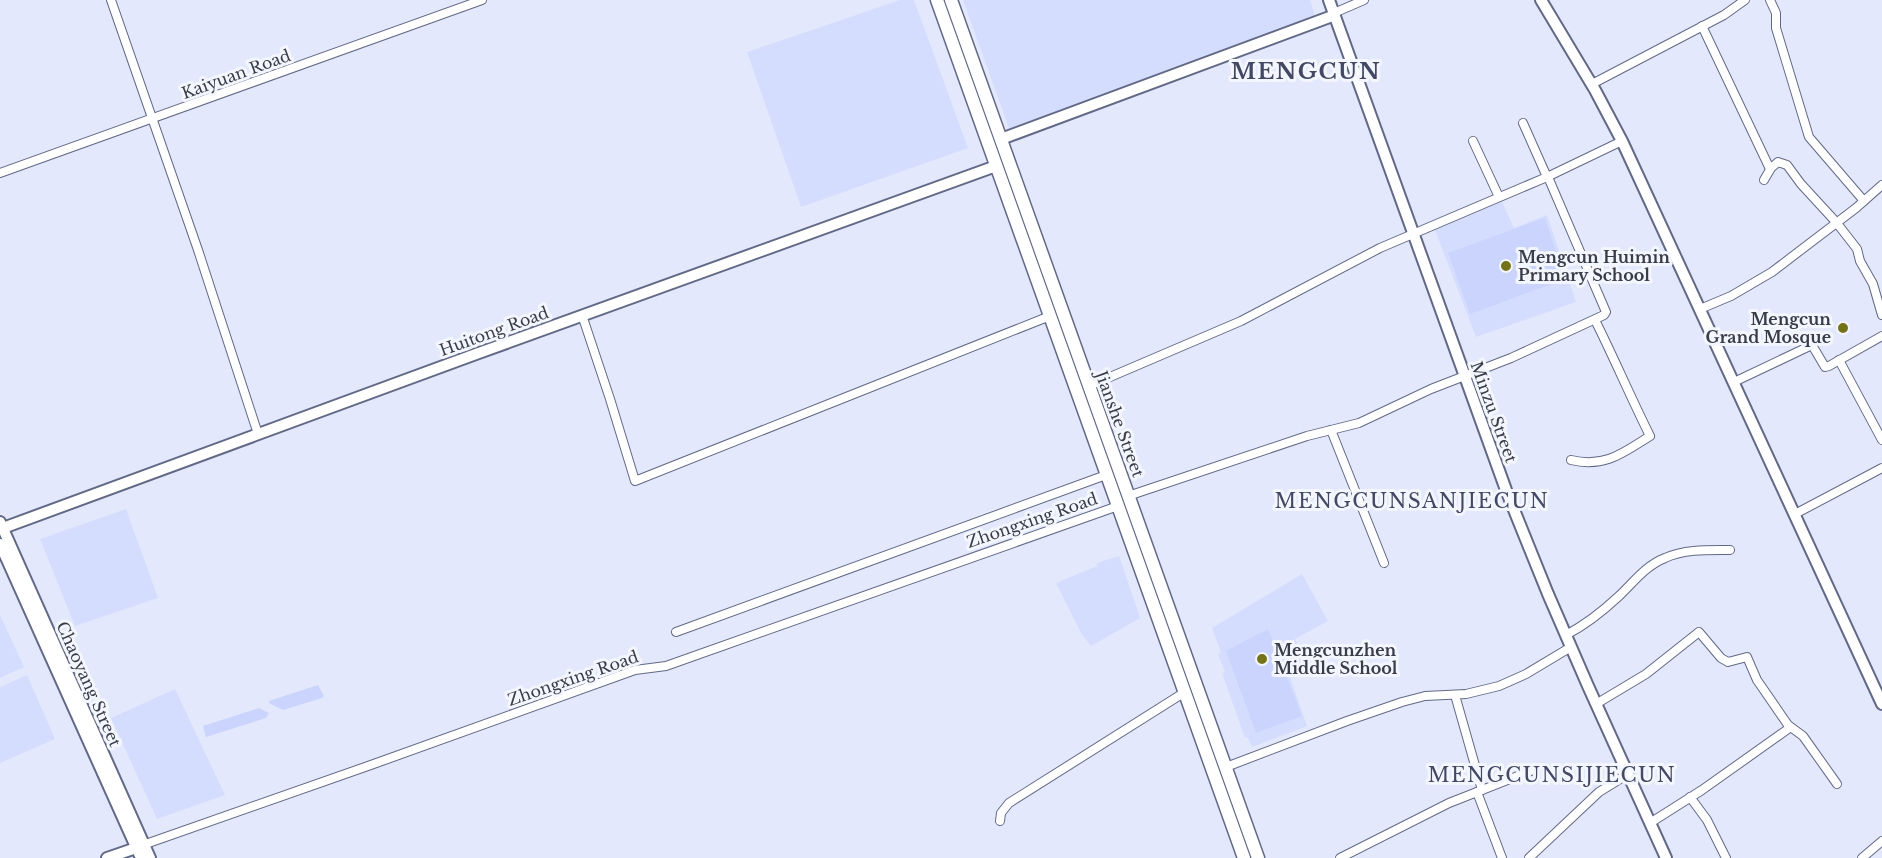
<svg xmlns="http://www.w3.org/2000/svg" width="1882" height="858" font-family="'Libre Baskerville',serif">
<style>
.built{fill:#d5ddfe}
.green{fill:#cad4fc}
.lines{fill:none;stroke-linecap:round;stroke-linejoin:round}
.street-casing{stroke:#626986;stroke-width:10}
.secondary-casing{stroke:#626986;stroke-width:14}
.primary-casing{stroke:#626986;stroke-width:15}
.street{stroke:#fff;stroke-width:8}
.secondary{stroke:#fff;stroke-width:10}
.primary{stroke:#fff;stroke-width:12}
.poi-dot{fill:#757318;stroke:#f4f6fd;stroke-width:2}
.labels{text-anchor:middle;stroke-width:6;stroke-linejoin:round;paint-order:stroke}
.street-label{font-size:16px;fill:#393c49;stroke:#f4f6fd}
.poi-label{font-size:16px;font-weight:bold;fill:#393c49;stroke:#f4f6fd;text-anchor:start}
.quarter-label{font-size:20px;letter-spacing:1.5px;fill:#434965;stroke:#f4f6fd}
.district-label{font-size:22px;font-weight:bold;letter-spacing:1.5px;fill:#434965;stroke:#f4f6fd}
</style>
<rect width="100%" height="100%" fill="#e3e8fc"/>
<g class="built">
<path d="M900 0H914L968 148 801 207 747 52Z"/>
<path d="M963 0H1310L1315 16 1010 131Z"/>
<path d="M1502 202 1514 228 1547 215 1576 302 1476 337 1435 230Z"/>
<path d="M126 509 158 598 75 626 40 539Z"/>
<path d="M1119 556 1140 618 1091 646 1081 633 1056 583 1097 566V563Z"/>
<path d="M1302 574 1328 621 1295 639 1306 664 1288 672 1307 726 1252 747 1248 738H1245L1222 673 1225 672 1218 654 1221 653 1212 628Z"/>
<path d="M0 615 24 667 0 678Z"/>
<path d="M27 675 55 739 0 763V687Z"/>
<path d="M175 689 225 795 157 819 111 718Z"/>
</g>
<g class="green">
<path d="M1545 218 1565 279 1470 314 1448 253Z"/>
<path d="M1268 629 1302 716 1256 733 1226 651Z"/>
<path d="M318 685 324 696 322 698 283 710 269 703V701Z"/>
<path d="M259 708 269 713 266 718 206 737 203 726Z"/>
</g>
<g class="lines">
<defs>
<g id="street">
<path d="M111 0 198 250 258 434"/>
<path d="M1770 0 1776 13V28L1809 137 1864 201"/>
<path d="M1334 13 1364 0"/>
<path d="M1702 26 1770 169"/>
<path d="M1592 84 1724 15 1745 0"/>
<path d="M1523 123 1547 177"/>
<path d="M1473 141 1499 197"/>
<path d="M0 173 482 0"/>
<path d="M1764 180 1771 168 1778 162 1787 165 1801 184 1836 222 1857 249 1860 261 1873 284 1882 315"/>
<path d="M1700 309 1731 296 1772 272 1856 208 1882 185"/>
<path d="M582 315 610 399 635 481C774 427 911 370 1050 316"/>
<path d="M1839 360 1882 440"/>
<path d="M1734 382 1812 345 1825 367 1829 366 1882 336"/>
<path d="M1089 386 1241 321 1380 248 1547 177 1622 141"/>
<path d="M1331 430 1384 563"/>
<path d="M1571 460C1605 468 1623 453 1650 436 1631 398 1614 358 1595 320"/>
<path d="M1128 496 1307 436 1359 423 1431 389 1511 358 1604 315 1606 312 1548 177"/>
<path d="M1795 514 1882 468"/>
<path d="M676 632 1106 475"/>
<path d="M1566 635C1585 625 1603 611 1619 596 1634 582 1645 566 1665 558 1685 549 1708 550 1730 550"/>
<path d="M1455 695 1482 790"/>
<path d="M1596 704 1646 674 1699 632 1721 658 1728 662 1747 657 1757 680 1788 725V729L1702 790 1650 823"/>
<path d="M1788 725 1803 736 1837 784"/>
<path d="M1226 767 1347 721 1402 702 1425 696 1466 694 1499 686 1526 674 1571 647"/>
<path d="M1477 792 1502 858"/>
<path d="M1690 797 1707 820 1726 858"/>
<path d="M1000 821 1001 813 1009 803 1185 692"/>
<path d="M140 846 368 766 635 670 666 666 1118 506"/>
<path d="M1340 858 1449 803 1533 770"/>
<path d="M1529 858 1599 792 1628 774"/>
<path d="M1862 858 1882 841"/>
</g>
<g id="secondary">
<path d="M1329 0 1506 490 1548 594 1588 686 1666 858"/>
<path d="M1541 0 1595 90 1622 141 1882 704"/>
<path d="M1001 139 1335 15"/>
<path d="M0 522 150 858"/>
<path d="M3 528 476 354 996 166"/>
<path d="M0 544 141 858"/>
<path d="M107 858 136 848"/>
</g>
<g id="primary">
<path d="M937 0 1244 858"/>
<path d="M951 0 1258 858"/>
</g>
</defs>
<use href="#street" class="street-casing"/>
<use href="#secondary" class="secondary-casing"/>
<use href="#primary" class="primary-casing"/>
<use href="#street" class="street"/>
<use href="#secondary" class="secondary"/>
<use href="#primary" class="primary"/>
</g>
<g class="poi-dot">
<circle cx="1506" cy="266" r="6"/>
<circle cx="1843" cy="328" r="6"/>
<circle cx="1262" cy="659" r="6"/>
</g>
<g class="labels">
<g class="street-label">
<text transform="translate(236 74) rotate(-20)" y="6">Kaiyuan Road</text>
<text transform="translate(494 331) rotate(-20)" y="6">Huitong Road</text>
<text transform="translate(1494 412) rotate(70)" y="6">Minzu Street</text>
<text transform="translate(1120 424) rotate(70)" y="6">Jianshe Street</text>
<text transform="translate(1032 520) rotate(-19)" y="6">Zhongxing Road</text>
<text transform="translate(573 678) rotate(-19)" y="6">Zhongxing Road</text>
<text transform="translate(89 684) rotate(66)" y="6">Chaoyang Street</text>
</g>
<g class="poi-label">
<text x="1518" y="263">Mengcun Huimin<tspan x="1518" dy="18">Primary School</tspan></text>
<text x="1831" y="325" text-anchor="end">Mengcun<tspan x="1831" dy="18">Grand Mosque</tspan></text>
<text x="1274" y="656">Mengcunzhen<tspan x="1274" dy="18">Middle School</tspan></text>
</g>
<g class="quarter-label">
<text x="1412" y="508">MENGCUNSANJIECUN</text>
<text x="1552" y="782">MENGCUNSIJIECUN</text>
</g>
<g class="district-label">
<text x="1306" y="79">MENGCUN</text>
</g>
</g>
</svg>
